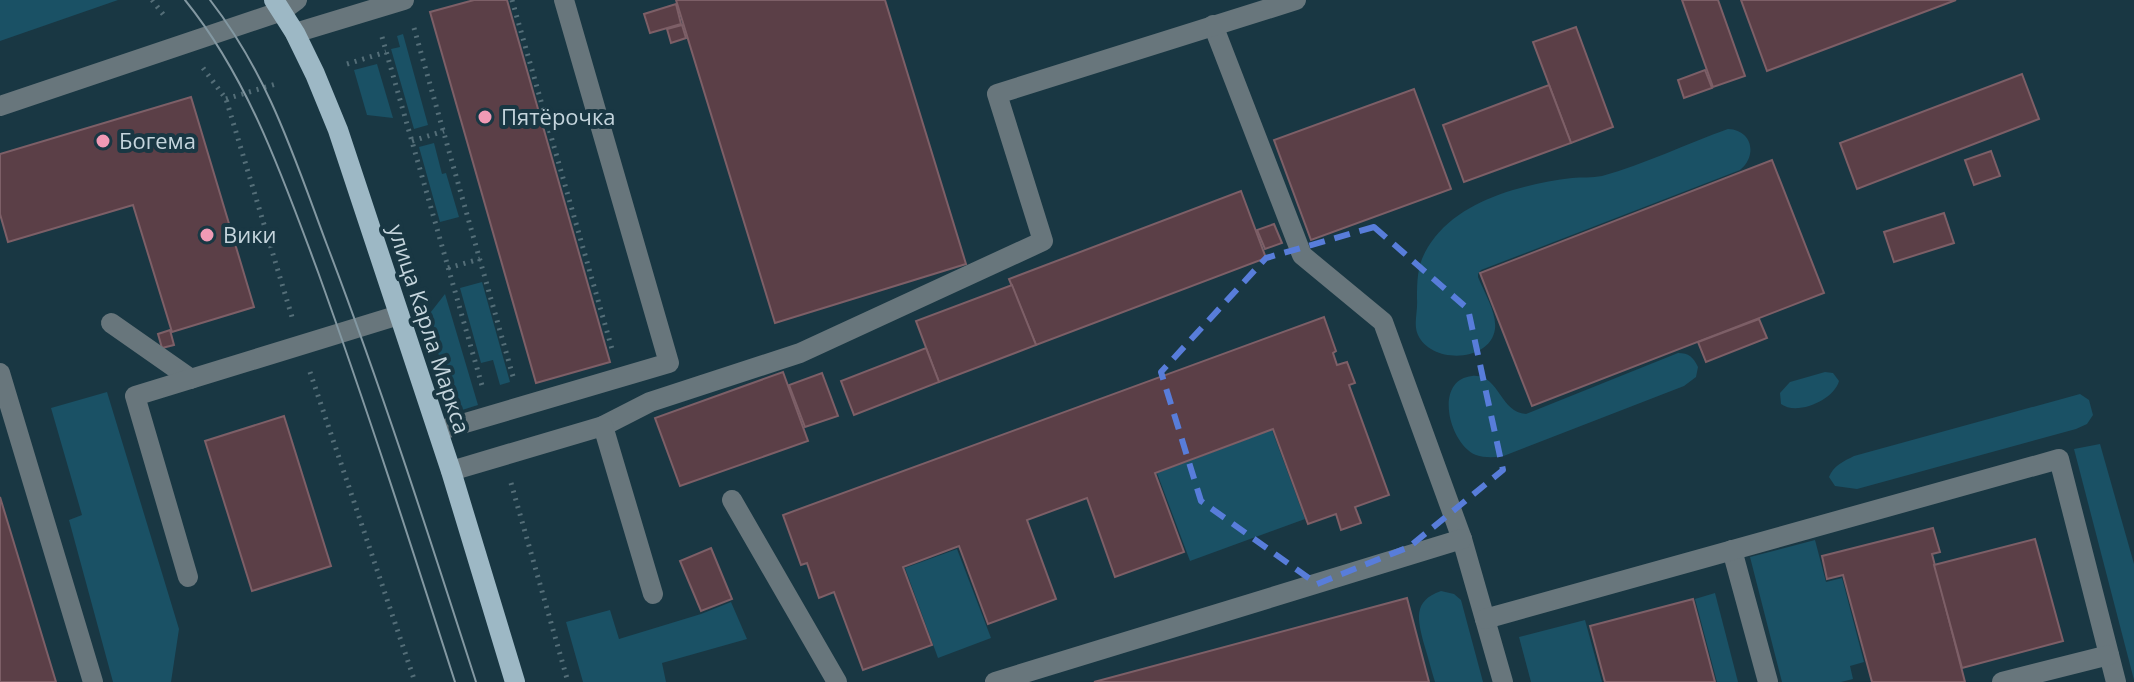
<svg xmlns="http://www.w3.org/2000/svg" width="2134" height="682" font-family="'Open Sans',sans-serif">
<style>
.green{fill:#1a5165}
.building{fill:#5b3f47;stroke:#7d5f67;stroke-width:2}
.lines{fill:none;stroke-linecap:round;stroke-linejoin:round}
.path{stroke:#546e78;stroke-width:5;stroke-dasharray:2 6;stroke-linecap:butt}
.minor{stroke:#68767c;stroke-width:20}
.major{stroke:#9db8c5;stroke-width:20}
.tram{stroke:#8398a2;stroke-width:2}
.marked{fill:none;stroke:#587dda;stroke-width:6;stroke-dasharray:16 10;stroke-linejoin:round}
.poi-dot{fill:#f09ab5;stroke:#193743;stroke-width:3}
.labels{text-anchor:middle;stroke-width:8;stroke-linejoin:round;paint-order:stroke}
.poi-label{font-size:22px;fill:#c5d5dd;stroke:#193743;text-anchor:start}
.street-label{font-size:22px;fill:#c5d5dd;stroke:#193743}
</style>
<rect width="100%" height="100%" fill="#193743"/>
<g class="green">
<path d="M0 0H118L0 41Z"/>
<path d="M403 34 428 125 414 129 391 49 400 47 397 36Z"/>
<path d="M377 64 393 118 367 115 354 70Z"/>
<path d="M1728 129C1752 130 1758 155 1740 170L1481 270 1478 274V277C1484 292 1497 313 1495 329 1490 363 1431 364 1418 335 1413 324 1418 312 1417 299 1417 273 1418 259 1435 237 1466 198 1525 184 1572 178 1582 177 1592 178 1602 176 1645 164 1686 144 1728 129Z"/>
<path d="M434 143 442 174 446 173 459 217 440 222 419 147Z"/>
<path d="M482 282 510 382 500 385 493 360 481 363 460 288Z"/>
<path d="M445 294 478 405 462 410 460 403 454 404 427 317Z"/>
<path d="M1678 353C1689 353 1693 357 1698 367L1696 377 1684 386 1501 457C1493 457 1483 458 1476 455 1449 444 1433 380 1472 376 1499 373 1500 413 1526 414Z"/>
<path d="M1825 372 1833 373 1839 381C1834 400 1797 416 1781 404L1780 393 1790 382Z"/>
<path d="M107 392 179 629 171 682H113L69 520 82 515 51 408Z"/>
<path d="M2080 394 2089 400 2093 415 2087 424 2076 429 1857 489 1835 486 1829 477C1833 466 1844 461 1854 456Z"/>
<path d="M1272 430 1305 519 1190 561 1157 473Z"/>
<path d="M2100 444 2134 564V680L2074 449Z"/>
<path d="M1815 540 1826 582 1842 578 1864 662 1850 666 1853 679 1841 682H1782L1750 557Z"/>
<path d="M957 549 991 638 938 658 905 568Z"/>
<path d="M1441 591 1454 594 1461 600 1483 682H1435C1431 669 1428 657 1424 644 1418 620 1412 601 1441 591Z"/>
<path d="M1715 593 1738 682H1717L1695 599Z"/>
<path d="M731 602 747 639 662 663 666 682H583L566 622 610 610 619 639 701 614Z"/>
<path d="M1585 620 1602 682H1531L1519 637Z"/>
</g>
<g class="building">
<path d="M474 0H507L610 362 536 383 430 12Z"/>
<path d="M676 0H885L966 264 775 323Z"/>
<path d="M1682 0H1718L1745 76 1713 87Z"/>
<path d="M1741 0H1956L1767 71Z"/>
<path d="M676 4 681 24 650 33 644 14Z"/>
<path d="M682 25 686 38 671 43 667 29Z"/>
<path d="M1576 27 1613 127 1571 143 1533 42Z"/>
<path d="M1705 70 1712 88 1684 98 1678 80Z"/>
<path d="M2022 74 2039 119 1857 189 1840 143Z"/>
<path d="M1549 85 1571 143 1464 182 1443 125Z"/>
<path d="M1414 89 1451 189 1311 240 1274 140Z"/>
<path d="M191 97 254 307 172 332 133 205 8 242 0 214V154Z"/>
<path d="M1991 151 2000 176 1974 185 1965 160Z"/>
<path d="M1772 160 1824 293 1532 406 1480 273Z"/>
<path d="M1241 191 1266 258 1036 345 1009 279Z"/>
<path d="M1944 213 1954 243 1894 262 1884 232Z"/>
<path d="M1274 224 1282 243 1265 249 1257 230Z"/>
<path d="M1012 285 1036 345 939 382 916 321Z"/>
<path d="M1324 317 1336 351 1333 353 1337 365 1347 362 1355 383 1349 385 1389 495 1355 507 1361 523 1341 530 1336 514 1308 524 1273 429 1155 473 1184 552 1115 577 1087 498 1027 520 1056 599 988 624 959 546 903 567 932 645 863 670 834 592 819 598 807 563 801 565 783 515Z"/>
<path d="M1759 319 1767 338 1706 362 1698 342Z"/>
<path d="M170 330 174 345 162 348 158 334Z"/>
<path d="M926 348 939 382 854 415 841 381Z"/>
<path d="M783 372 808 441 680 486 655 418Z"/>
<path d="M822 373 838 416 805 427 789 385Z"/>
<path d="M284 416 331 566 252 591 205 441Z"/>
<path d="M0 497 17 553 56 682H0Z"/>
<path d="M1933 528 1940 552 1932 554 1965 682H1872L1843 575 1827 579 1822 556Z"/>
<path d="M2035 539 2063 641 1962 668 1934 565Z"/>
<path d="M711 548 732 599 701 611 680 561Z"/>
<path d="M1407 598 1429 682H1094Z"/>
<path d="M1693 599 1715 682H1605L1590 626Z"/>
</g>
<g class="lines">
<g class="path">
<path d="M152 0 166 18"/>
<path d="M512 0 612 349"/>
<path d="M414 28 514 380"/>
<path d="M382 37 483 389"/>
<path d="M347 64 386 52"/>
<path d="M203 68 226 99 292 317"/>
<path d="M226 99 279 83"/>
<path d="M412 141 444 131"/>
<path d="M448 268 480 259"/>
<path d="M310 372 415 682"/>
<path d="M511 483 568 682"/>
</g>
<g class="minor">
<path d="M1213 25 1302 255 1383 322 1462 539 1503 682"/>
<path d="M295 33 404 0"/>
<path d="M0 106 282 11 297 0"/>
<path d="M111 323 191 379"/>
<path d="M0 373 93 682"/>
<path d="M603 426 650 402 800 353 1043 241 997 94 1296 0"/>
<path d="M438 431 669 363 564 0"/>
<path d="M451 471 603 426 653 594"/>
<path d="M732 500 837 682"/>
<path d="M1732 550 1768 682"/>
<path d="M188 577 135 396 399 315"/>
<path d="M1485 619 2059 459 2116 682"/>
<path d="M995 682 1462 539"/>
<path d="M2002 682 2109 655"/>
</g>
<path class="major" d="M274 0 295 33 315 74 338 130 451 471 515 682"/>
<g class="tram">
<path d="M185 0C249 79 283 178 318 272 367 408 411 545 455 682"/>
<path d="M210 0C269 76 294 157 327 245 382 389 429 536 476 682"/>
</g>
</g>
<path class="marked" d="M1374 227 1468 309 1503 470 1409 547 1317 584 1201 501 1161 372 1266 258Z"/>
<g class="poi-dot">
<circle cx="485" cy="117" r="8"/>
<circle cx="103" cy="141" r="8"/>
<circle cx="207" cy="235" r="8"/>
</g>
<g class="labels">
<g class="poi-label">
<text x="501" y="125">Пятёрочка</text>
<text x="119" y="149">Богема</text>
<text x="223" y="243">Вики</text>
</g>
<g class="street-label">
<text transform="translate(429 329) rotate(72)" y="8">улица Карла Маркса</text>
</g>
</g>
</svg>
